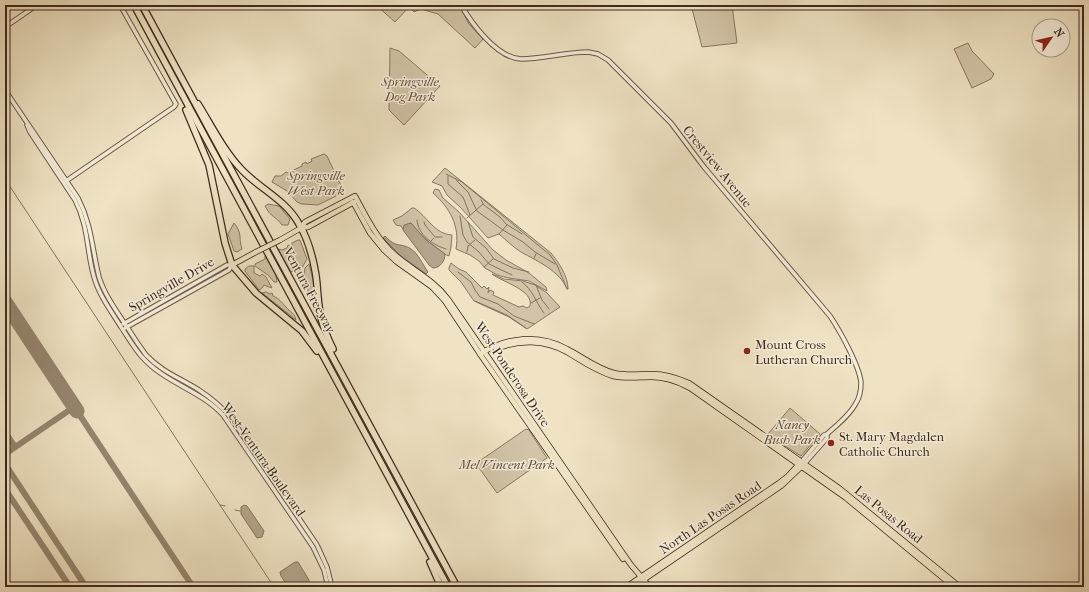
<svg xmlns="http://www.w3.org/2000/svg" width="1089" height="592" font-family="'IM FELL French Canon',serif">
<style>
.green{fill:#d1c4a7;stroke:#887762}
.water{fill:#b3a48b;stroke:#84735f}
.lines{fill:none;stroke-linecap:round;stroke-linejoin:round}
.stream{stroke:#84735f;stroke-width:1}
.taxiway{stroke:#968670;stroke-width:6}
.runway{stroke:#968670;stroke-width:15}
.minor-casing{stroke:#6a5846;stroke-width:5.5}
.major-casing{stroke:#3e2a1c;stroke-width:6}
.highway-casing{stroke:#3e2a1c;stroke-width:8}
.minor{stroke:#f5edd9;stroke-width:3.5}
.major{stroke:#efe3c4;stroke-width:4.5}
.highway{stroke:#efe3c4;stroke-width:5.5}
.major-bridge-casing{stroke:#3e2a1c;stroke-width:6;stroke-linecap:butt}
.major-bridge{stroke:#efe3c4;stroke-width:4.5}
.poi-dot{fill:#8f2418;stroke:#f5edd9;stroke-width:1.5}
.labels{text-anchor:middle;stroke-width:3;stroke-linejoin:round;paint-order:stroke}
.park-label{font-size:13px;font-style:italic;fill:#63503f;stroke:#f5edd9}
.street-label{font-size:13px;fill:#3e2a1c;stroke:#f5edd9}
.poi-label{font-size:13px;fill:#3e2a1c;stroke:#f5edd9;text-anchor:start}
</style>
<rect width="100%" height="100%" fill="#efe3c4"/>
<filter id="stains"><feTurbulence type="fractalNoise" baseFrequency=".005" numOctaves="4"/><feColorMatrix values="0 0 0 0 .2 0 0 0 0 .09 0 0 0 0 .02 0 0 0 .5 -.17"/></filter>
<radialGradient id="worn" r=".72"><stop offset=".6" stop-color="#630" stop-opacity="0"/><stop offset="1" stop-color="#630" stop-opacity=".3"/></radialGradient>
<g class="green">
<path d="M376 5H459L469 24 483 39 475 48 438 14 421 9 414 12 409 7 395 22Z"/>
<path d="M691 5H732L737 43 702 47Z"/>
<path d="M968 43 972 51 994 74 991 79 972 88 954 49Z"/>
<path d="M390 48 399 51 440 86 404 125 389 110Z"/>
<path d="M324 154 327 156 344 192 318 205 302 204 297 202 287 191 272 182 275 176H281L286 172 288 173 302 166V164L306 162 307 164 312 161 311 159Z"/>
<path d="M445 168 551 253C559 263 568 276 568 289H567C560 271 537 261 521 252 513 247 506 240 499 234L488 238 461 208 447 195 442 186 432 182Z"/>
<path d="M435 189 439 190 443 198 459 212 493 250 506 260 529 273 546 287 547 291 529 281 509 278 497 275 485 268 479 261 470 255 456 249C460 226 450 208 433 193Z"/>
<path d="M268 204 279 206 290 219 288 225H282C276 216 271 218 265 206Z"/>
<path d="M412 208H414C427 216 434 234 452 235L451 247 449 256C445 255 444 253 441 251 428 242 421 235 411 223L405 225 403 229 401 226 396 225 393 220 402 216Z"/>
<path d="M234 223C243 234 238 237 242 249L237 252 234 251 228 234Z"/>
<path d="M298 240H300L307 259 299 273 292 261 293 255 295 254V250L292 247V243Z"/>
<path d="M288 245 291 246 290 261 289 262 292 265 293 271 291 272 278 249 282 250 287 248Z"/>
<path d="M265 256 276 275 277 282H274L268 275 255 266V264L265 259Z"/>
<path d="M451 263 459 269 466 272 482 288 484 286 487 289 489 287 488 293 490 290 494 292 493 295 519 307 523 306 527 308 530 306C534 290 502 282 492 274L504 279 523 281 535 285 547 293 560 307 527 329 509 317 474 301 461 282 449 270V268Z"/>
<path d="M309 264 313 280 317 314C310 305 309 290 304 279L305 276 304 274 305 268Z"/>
<path d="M249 266H254V273L260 276 262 274 266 277 272 288 264 285 262 288 259 290 245 271V269Z"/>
<path d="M266 292 270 294 272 293 273 296C280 299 281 302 286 307 290 312 295 313 296 320L262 293Z"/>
<path d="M790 408 820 434 801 456 769 436 768 434Z"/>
<path d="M526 429 529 430 547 458 497 493 477 465 478 462Z"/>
</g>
<g class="water">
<path d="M411 223 426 240 445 254C445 261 440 268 433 268L429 265 403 230 404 225Z"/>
<path d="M385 236C397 249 400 242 411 249 418 253 423 265 428 272L426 274 401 256 383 238Z"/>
<path d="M244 505 247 506 264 531 262 537 257 538 241 514V507Z"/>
<path d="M295 562H298L309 580V583L305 587H288L281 576 280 572Z"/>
</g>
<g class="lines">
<g class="stream">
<path d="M446 174 462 182 550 255 557 265 567 289"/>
<path d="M448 176V184L463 197 470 215"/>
<path d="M5 179 274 587"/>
<path d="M456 180 468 192 477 211 503 230 523 242 535 252 555 264"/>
<path d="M481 200 484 205 500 217 506 224 522 234"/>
<path d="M460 216 463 235 467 242 479 252 489 264 512 275"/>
<path d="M467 218 483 204"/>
<path d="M417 220C418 235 433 245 446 249"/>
<path d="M424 222 425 225 435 237H442"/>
<path d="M468 222 473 237 486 248 494 259 513 268 529 272"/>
<path d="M499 234 507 225"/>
<path d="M429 243 434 238"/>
<path d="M467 252 468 246 475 240"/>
<path d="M534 258 536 254"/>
<path d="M484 267 493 259"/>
<path d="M458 272 471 282 475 290 480 297 498 304 514 316 534 324"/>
<path d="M522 282C533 290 536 303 544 313"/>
<path d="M536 285 542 300 549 309"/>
<path d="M475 301 507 315 526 328"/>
<path d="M531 303 540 298"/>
<path d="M220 505 225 506"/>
<path d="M235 510 240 511"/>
</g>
<g class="taxiway">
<path d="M77 411 193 587"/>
<path d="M5 432 15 447"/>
<path d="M5 454 74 407"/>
<path d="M5 464 86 587"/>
<path d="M5 489 70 587"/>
</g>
<path class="runway" d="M5 302 77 411"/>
<defs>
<g id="minor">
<path d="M461 5C472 24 497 58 521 59 543 59 566 52 588 52L598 54 608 60 671 123 704 167 830 316C840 331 859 365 861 382 861 389 860 397 856 403 850 415 837 425 827 434L824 435 802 461"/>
<path d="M5 27 37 5"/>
<path d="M5 90 78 198C92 225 92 249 99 277 105 296 118 313 129 330 134 338 140 347 146 355 162 372 180 378 199 390 211 398 222 407 231 418L317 545 327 567 332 587"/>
<path d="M27 125 30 132 75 200C89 227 86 249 94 277 99 295 111 311 121 327 128 337 134 348 142 357 165 383 200 390 223 415L313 547 324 570 328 587"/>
<path d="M66 181 174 107 176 104 120 5"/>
<path d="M123 324 227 265H232"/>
<path d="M125 328 229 270 232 265"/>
<path d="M805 463 827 438V434"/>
</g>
<g id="major">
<path d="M353 202 370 233 384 250 397 262 432 287 445 301 482 357 623 559"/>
<path d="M301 228 305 222 355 196C366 216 376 238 394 254 412 270 433 279 448 299L631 565 650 587"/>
<path d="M280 240 301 228 308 227 354 202"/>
<path d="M232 265 256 252"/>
<path d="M496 349C519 339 545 340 567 352 582 361 596 371 613 376 626 379 639 377 652 377 666 377 679 382 690 388L846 498 954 587"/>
<path d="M480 354C507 337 539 333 567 349 583 357 596 368 614 373 627 376 640 374 653 374 665 374 677 378 689 383L839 488 960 587"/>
<path d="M626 587 779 483 788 476 799 464"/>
<path d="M633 587 781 486 802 466"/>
</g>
<g id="highway">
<path d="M134 5 448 587"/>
<path d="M142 5 457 587"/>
<path d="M198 104C211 125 225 153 242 170 260 189 286 200 299 224 307 237 312 254 315 270 318 284 317 298 320 312 322 325 327 337 333 349"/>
<path d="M186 110 209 165 225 243 232 265 256 293 302 331 317 351"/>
<path d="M430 562 441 587"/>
</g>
</defs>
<use href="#minor" class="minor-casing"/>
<use href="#major" class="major-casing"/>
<use href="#highway" class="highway-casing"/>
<use href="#minor" class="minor"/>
<use href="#major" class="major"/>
<use href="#highway" class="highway"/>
<defs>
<path id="major-bridge" d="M256 252 280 240"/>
</defs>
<use href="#major-bridge" class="major-bridge-casing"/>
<use href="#major-bridge" class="major-bridge"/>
</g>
<g class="poi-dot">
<circle cx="747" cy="351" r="4"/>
<circle cx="831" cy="443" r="4"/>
</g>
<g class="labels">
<g class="park-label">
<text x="410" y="86">Springville<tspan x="410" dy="15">Dog Park</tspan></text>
<text x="316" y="180">Springville<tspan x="316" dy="15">West Park</tspan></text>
<text x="792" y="429">Nancy<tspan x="792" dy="15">Bush Park</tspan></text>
<text x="507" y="469">Mel Vincent Park</text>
</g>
<g class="street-label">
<text transform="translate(718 166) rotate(51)" y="5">Crestview Avenue</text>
<text transform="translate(171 284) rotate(-30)" y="5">Springville Drive</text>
<text transform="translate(310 290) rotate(62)" y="5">Ventura Freeway</text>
<text transform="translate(513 374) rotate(56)" y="5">West Ponderosa Drive</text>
<text transform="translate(264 459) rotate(55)" y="5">West Ventura Boulevard</text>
<text transform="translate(889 514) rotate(39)" y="5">Las Posas Road</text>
<text transform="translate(710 517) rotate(-34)" y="5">North Las Posas Road</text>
</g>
<g class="poi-label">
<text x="755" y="349">Mount Cross<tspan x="755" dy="15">Lutheran Church</tspan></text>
<text x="839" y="441">St. Mary Magdalen<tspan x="839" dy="15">Catholic Church</tspan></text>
</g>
</g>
<rect width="1089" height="592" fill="none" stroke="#efe3c4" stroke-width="20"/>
<rect x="6" y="6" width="1077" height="580" fill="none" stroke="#3e2a1c" stroke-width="2"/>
<rect x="10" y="10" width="1069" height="572" fill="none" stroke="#3e2a1c"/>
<g transform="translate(1051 38) rotate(56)"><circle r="19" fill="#f5edd9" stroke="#ac9f8d"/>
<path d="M0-3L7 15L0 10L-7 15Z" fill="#8f2418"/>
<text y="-6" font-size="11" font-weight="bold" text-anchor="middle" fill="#3e2a1c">N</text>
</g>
<rect width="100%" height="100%" filter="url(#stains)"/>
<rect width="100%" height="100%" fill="url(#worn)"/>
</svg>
